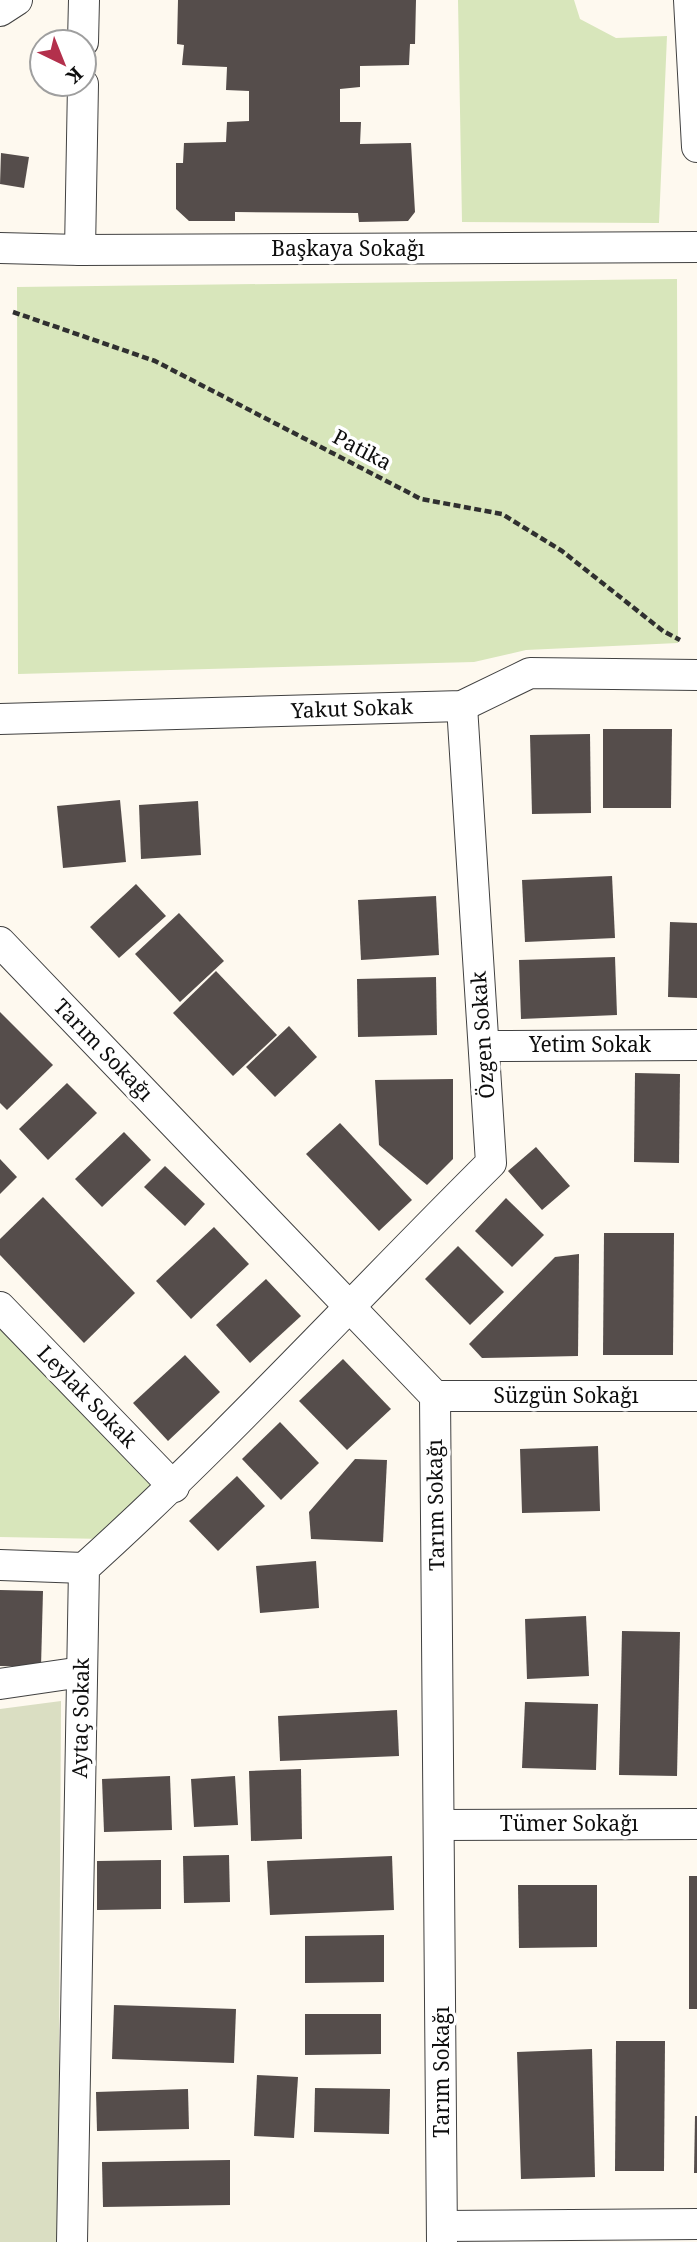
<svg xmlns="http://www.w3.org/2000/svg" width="697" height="2242" font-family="'Noto Serif',serif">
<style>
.green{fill:#d8e6bb}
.cemetery{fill:#dadec2}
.building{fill:#554d4b}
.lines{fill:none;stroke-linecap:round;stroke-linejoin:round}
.minor-casing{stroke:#414141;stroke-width:32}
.path{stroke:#303030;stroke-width:4.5;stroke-dasharray:7 3.5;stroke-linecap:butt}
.minor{stroke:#fff;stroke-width:30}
.labels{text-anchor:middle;stroke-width:7;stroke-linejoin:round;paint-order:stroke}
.street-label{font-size:21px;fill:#0e0e0e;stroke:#fff}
</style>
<rect width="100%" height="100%" fill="#fef9ef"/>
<g class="green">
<path d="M458 0H574L580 19 616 38 667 36 659 223 462 222Z"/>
<path d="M677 279 678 643 526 650 474 662 18 674 17 287Z"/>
<path d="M0 1327 165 1478 105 1539 0 1537Z"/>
</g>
<path class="cemetery" d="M61 1701 58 2242H0V1709Z"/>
<g class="building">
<path d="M178 0H416L415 44H410L409 65 360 66V87L340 89V122H361L360 144 411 143 415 212 408 221 359 222 358 213 235 212V221H189L176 209V163H183L184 143 226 142 227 122 249 121V91L226 90 227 67 182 65 184 45 177 44Z"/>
<path d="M1 153 29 157 24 188 0 184Z"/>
<path d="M603 729H672L671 808H603Z"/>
<path d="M590 734 591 813 532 814 530 735Z"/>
<path d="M120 800 126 862 63 868 57 806Z"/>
<path d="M198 801 201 855 141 859 139 805Z"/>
<path d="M612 876 615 938 525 942 522 880Z"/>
<path d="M136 884 166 916 119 958 90 927Z"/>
<path d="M436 896 439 955 361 960 358 900Z"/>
<path d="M179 913 224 961 180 1002 135 954Z"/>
<path d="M670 922 697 923V998L668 997Z"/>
<path d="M615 957 617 1015 521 1019 519 960Z"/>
<path d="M216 971 277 1035 233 1076 173 1013Z"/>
<path d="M436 977 437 1035 358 1037 357 979Z"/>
<path d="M0 1012 53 1065 7 1110 0 1103Z"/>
<path d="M289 1026 317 1057 275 1097 246 1067Z"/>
<path d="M635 1073 680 1074 679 1163 634 1162Z"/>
<path d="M453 1079V1159L427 1185 379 1145 375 1080Z"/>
<path d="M67 1083 97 1113 48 1160 19 1129Z"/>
<path d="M340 1123 412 1200 379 1231 306 1154Z"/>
<path d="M124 1132 151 1160 102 1207 75 1179Z"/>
<path d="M536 1147 570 1186 542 1210 508 1171Z"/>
<path d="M0 1159 17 1177 0 1194Z"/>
<path d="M165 1166 205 1204 185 1226 144 1187Z"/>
<path d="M43 1197 135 1293 84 1343 0 1255V1239Z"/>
<path d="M506 1198 544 1235 512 1267 475 1231Z"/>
<path d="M214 1227 249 1264 191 1319 156 1281Z"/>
<path d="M604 1233H674L673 1355H603Z"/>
<path d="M458 1246 504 1292 470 1325 425 1279Z"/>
<path d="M579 1254 578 1356 482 1358 469 1344 555 1257Z"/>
<path d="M266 1279 301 1316 250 1363 216 1325Z"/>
<path d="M185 1355 220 1392 168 1441 133 1403Z"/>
<path d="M343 1359 391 1409 347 1450 299 1401Z"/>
<path d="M280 1422 319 1463 281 1500 242 1459Z"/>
<path d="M598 1446 600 1511 522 1513 520 1449Z"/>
<path d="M355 1459 387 1460 383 1542 311 1539 309 1512Z"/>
<path d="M237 1476 265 1506 218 1551 189 1521Z"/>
<path d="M316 1561 319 1608 260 1613 256 1566Z"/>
<path d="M0 1590 43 1591 41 1667 0 1666Z"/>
<path d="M586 1616 589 1676 527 1679 525 1619Z"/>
<path d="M622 1631 680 1632 677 1776 619 1775Z"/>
<path d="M525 1702 598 1704 596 1770 522 1768Z"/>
<path d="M397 1710 399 1756 280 1761 278 1716Z"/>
<path d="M301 1769 302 1839 251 1841 249 1771Z"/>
<path d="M170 1776 172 1830 104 1832 102 1779Z"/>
<path d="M235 1776 238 1825 194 1827 191 1779Z"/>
<path d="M229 1855 230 1902 184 1903 183 1856Z"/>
<path d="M392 1856 394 1910 270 1915 267 1861Z"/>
<path d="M161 1860V1909L97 1910V1861Z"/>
<rect x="689" y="1876" width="8" height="133"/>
<path d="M518 1885H597V1947L519 1948Z"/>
<path d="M384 1935V1982L305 1983V1936Z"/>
<path d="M114 2005 236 2009 234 2063 112 2059Z"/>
<path d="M305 2014H381V2054L305 2055Z"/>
<path d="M616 2041H665L664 2171H615Z"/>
<path d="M592 2049 595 2177 521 2179 517 2052Z"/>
<path d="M257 2075 298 2077 294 2138 254 2136Z"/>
<path d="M315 2088 390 2089 389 2134 314 2132Z"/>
<path d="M188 2089 189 2129 97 2131 96 2092Z"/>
<path d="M695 2116H697V2173H694Z"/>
<path d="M230 2160V2205L103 2207 102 2162Z"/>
</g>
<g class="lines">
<defs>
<g id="minor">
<path d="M689 0 697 147"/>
<path d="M0 11 17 0"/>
<path d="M83 42 84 0"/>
<path d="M0 248 80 250 697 247"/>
<path d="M80 250 83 84"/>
<path d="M0 719 462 706 530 673 697 675"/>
<path d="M0 942 435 1396 442 2242"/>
<path d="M484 1046 697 1045"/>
<path d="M0 1307 174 1487"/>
<path d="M435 1396H697"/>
<path d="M0 1565 84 1568"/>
<path d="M0 1684 82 1672"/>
<path d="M440 1825 697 1824"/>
<path d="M442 2226 697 2224"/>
<path d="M72 2242 84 1568C226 1440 355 1298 491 1163L462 706"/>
</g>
</defs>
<use href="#minor" class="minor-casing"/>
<path class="path" d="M13 312 155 361 421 499 502 514 562 551 663 631 680 640"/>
<use href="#minor" class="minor"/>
</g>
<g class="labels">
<g class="street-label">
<text x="348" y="256">Başkaya Sokağı</text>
<text transform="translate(362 450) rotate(28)" y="7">Patika</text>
<text transform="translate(352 709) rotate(-2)" y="7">Yakut Sokak</text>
<text transform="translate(483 1035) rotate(-94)" y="7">Özgen Sokak</text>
<text x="590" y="1052">Yetim Sokak</text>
<text transform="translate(103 1050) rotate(46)" y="7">Tarım Sokağı</text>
<text x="566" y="1403">Süzgün Sokağı</text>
<text transform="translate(87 1397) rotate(46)" y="7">Leylak Sokak</text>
<text transform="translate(436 1505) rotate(-91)" y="7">Tarım Sokağı</text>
<text transform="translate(81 1718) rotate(-89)" y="7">Aytaç Sokak</text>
<text x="569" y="1831">Tümer Sokağı</text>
<text transform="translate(442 2072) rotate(-90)" y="7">Tarım Sokağı</text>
</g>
</g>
<g transform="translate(63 63) rotate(137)"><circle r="33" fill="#ffffff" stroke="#9f9f9f" stroke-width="2"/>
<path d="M0-5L12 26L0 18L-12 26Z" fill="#b3304c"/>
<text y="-10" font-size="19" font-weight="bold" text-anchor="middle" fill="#0e0e0e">K</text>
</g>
</svg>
